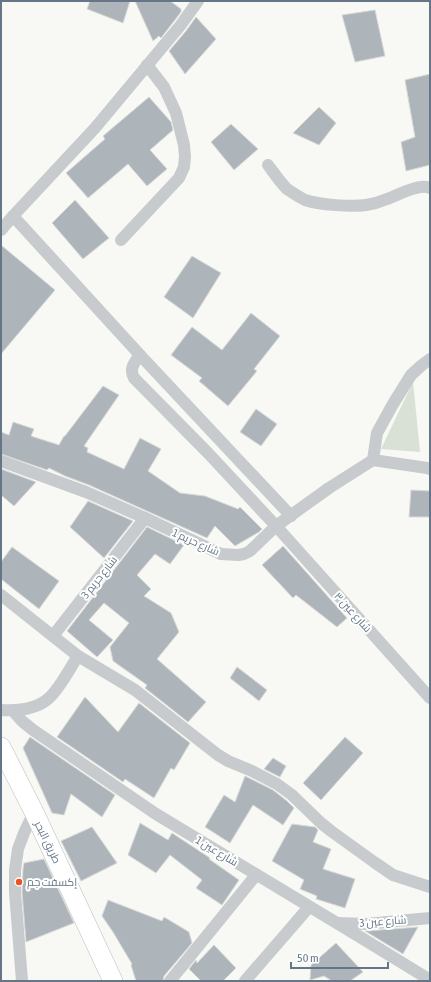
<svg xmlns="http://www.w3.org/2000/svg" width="431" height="982" font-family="'Asap Condensed',Cairo,sans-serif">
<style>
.green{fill:#d9e0d5}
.building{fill:#adb5bb;stroke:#d9d9d7}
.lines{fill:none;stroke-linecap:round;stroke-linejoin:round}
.primary-casing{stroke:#babec2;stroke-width:20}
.minor{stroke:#c7cbce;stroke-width:12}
.primary{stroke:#fff;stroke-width:19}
.poi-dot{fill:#ea5422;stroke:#fff;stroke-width:1.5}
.labels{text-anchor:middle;stroke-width:4;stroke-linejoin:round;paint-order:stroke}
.street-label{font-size:11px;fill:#657787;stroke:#fff}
.poi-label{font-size:11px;fill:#657787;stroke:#fff;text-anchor:start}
</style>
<rect width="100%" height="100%" fill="#f8f8f4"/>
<path class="green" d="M413 382 420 452 381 449Z"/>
<g class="building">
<path d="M90 1H130L123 23 87 9Z"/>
<path d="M135 1H170L181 9V12L161 38 159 36 153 41Z"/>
<path d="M375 10 385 56 355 62 342 15Z"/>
<path d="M196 17 216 39 185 74 169 51 186 31Z"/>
<path d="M430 74V165L406 171 401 142 415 137 405 80Z"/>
<path d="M149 97 171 122 173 130 150 150 167 169 147 186 128 164 88 198 66 173 105 139 103 136Z"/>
<path d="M319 107 336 123 319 145 293 133Z"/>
<path d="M231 124 258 149 234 170 211 142Z"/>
<path d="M75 200 109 238 83 259 52 223Z"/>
<path d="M1 245 55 290 1 354Z"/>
<path d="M192 256 221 273 193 318 164 297Z"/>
<path d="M251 313 280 336 254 369 257 371 228 406 199 381 202 378 171 355 192 327 222 350Z"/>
<path d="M103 386 119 395 84 446 88 448 87 452 124 469 140 438 161 449 148 471 180 493 205 496 238 509 240 507 262 529 259 532 235 546 215 526 207 538 89 485 65 476 49 468 47 470 1 454V432L9 435 13 422 34 429 31 436 59 445 64 436H65Z"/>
<path d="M256 409 277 424 261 446 240 432Z"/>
<path d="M1 469 36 482 14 506 1 495Z"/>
<path d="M411 490 430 491V517H409Z"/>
<path d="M88 501 133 521 104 558 70 527Z"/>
<path d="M147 527 184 545 170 564 155 554 137 575 151 589 144 596 171 613 179 632 157 659 206 702 188 722 145 688 147 685 113 661 110 647 129 623 104 603 89 620 113 640 97 657 67 631Z"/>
<path d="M283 546 347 618 337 627 296 595 293 598 262 565Z"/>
<path d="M12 547 59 581 39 609 1 579V562Z"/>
<path d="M237 667 267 690 259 701 230 678Z"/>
<path d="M85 697 118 732 139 703 190 743 174 770 171 768 154 798 125 779 123 782 57 737Z"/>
<path d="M30 737 115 795 102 817 71 794 64 815 52 813 23 748Z"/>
<path d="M345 737 363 753 321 800 303 783Z"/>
<path d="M273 758 286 766 280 777 264 769Z"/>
<path d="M245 776 273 790 287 801 294 808 283 825 253 805 230 843 205 827 224 795 235 802Z"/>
<path d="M140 823 168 840 172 833 210 858 209 859 239 880 222 905 196 888 202 880 170 855 156 873 128 855Z"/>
<path d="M292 824 315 827 318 830 313 842 331 849 323 869 355 879 345 908 316 899 317 896 300 889 304 880 272 861Z"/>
<path d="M92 827 117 863 81 881 61 841Z"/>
<path d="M44 859 74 923 26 942 22 892 23 869 24 863Z"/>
<path d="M108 900 162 921 164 917 189 932 192 943 164 976 163 981H136L131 965 132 964 113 932 102 916Z"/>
<path d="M418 927 403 954 365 931H367Z"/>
<path d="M336 943 363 972 350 981H332L324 976 310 980 311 965Z"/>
<path d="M214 945 236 968 223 981H201L189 969 196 960 197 963Z"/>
</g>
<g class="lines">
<defs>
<path id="primary" d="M1 747 34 812 113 981"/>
</defs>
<use href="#primary" class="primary-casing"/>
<g class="minor">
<path d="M268 165C274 173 280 182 287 189 293 193 299 197 305 200 319 205 352 207 366 205 373 204 380 202 387 199 398 195 419 183 430 188"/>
<path d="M13 216 140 355 291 516"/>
<path d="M1 230 13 216 95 128 180 26 198 1"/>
<path d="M121 240 179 178 184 167 185 157 184 145 176 113 164 87 147 65"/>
<path d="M140 355C134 363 129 369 134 378L208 453 276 526 430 698"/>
<path d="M373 460 377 433 393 404 411 375 422 365 430 359"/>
<path d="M373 460 427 468 430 469"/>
<path d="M1 461 86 492 145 518 221 554 238 555 244 554 250 551 276 526 329 488 373 460"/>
<path d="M1 595 78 656C70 668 60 688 49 698 37 709 17 711 1 710"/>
<path d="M53 636 145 518"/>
<path d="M78 656 135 690 218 755 228 761 252 771 277 784 292 795 321 823 331 831 374 862 393 875 430 887"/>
<path d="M13 711 22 721 33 730 156 814 360 937 430 980"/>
<path d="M338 923 366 924 430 918"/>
<path d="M22 981 15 892V870L18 849 24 833 34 812"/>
<path d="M170 981 256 875"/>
<path d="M245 981 309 907"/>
</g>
<use href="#primary" class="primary"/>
</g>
<circle class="poi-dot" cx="19" cy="882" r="4"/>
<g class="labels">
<g class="street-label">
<text transform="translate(196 542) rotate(24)" y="4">شارع حريم 1</text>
<text transform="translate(99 577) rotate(-52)" y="4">شارع حريم 3</text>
<text transform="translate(353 612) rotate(48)" y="4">شارع عين ٣</text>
<text transform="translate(48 842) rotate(64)" y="4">طريق البحر</text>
<text transform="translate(217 851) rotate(31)" y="4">شارع عين 1</text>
<text transform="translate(383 921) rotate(-4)" y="4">شارع عين 3</text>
</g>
<g class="poi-label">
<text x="27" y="886">إكسفت جم</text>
</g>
</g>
<rect width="431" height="982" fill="none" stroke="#657787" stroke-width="4"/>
<path d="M291 962v6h97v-6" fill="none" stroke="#657787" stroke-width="2"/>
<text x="297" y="962" font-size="12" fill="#657787" stroke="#ffffff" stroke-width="3" paint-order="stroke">50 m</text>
</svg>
